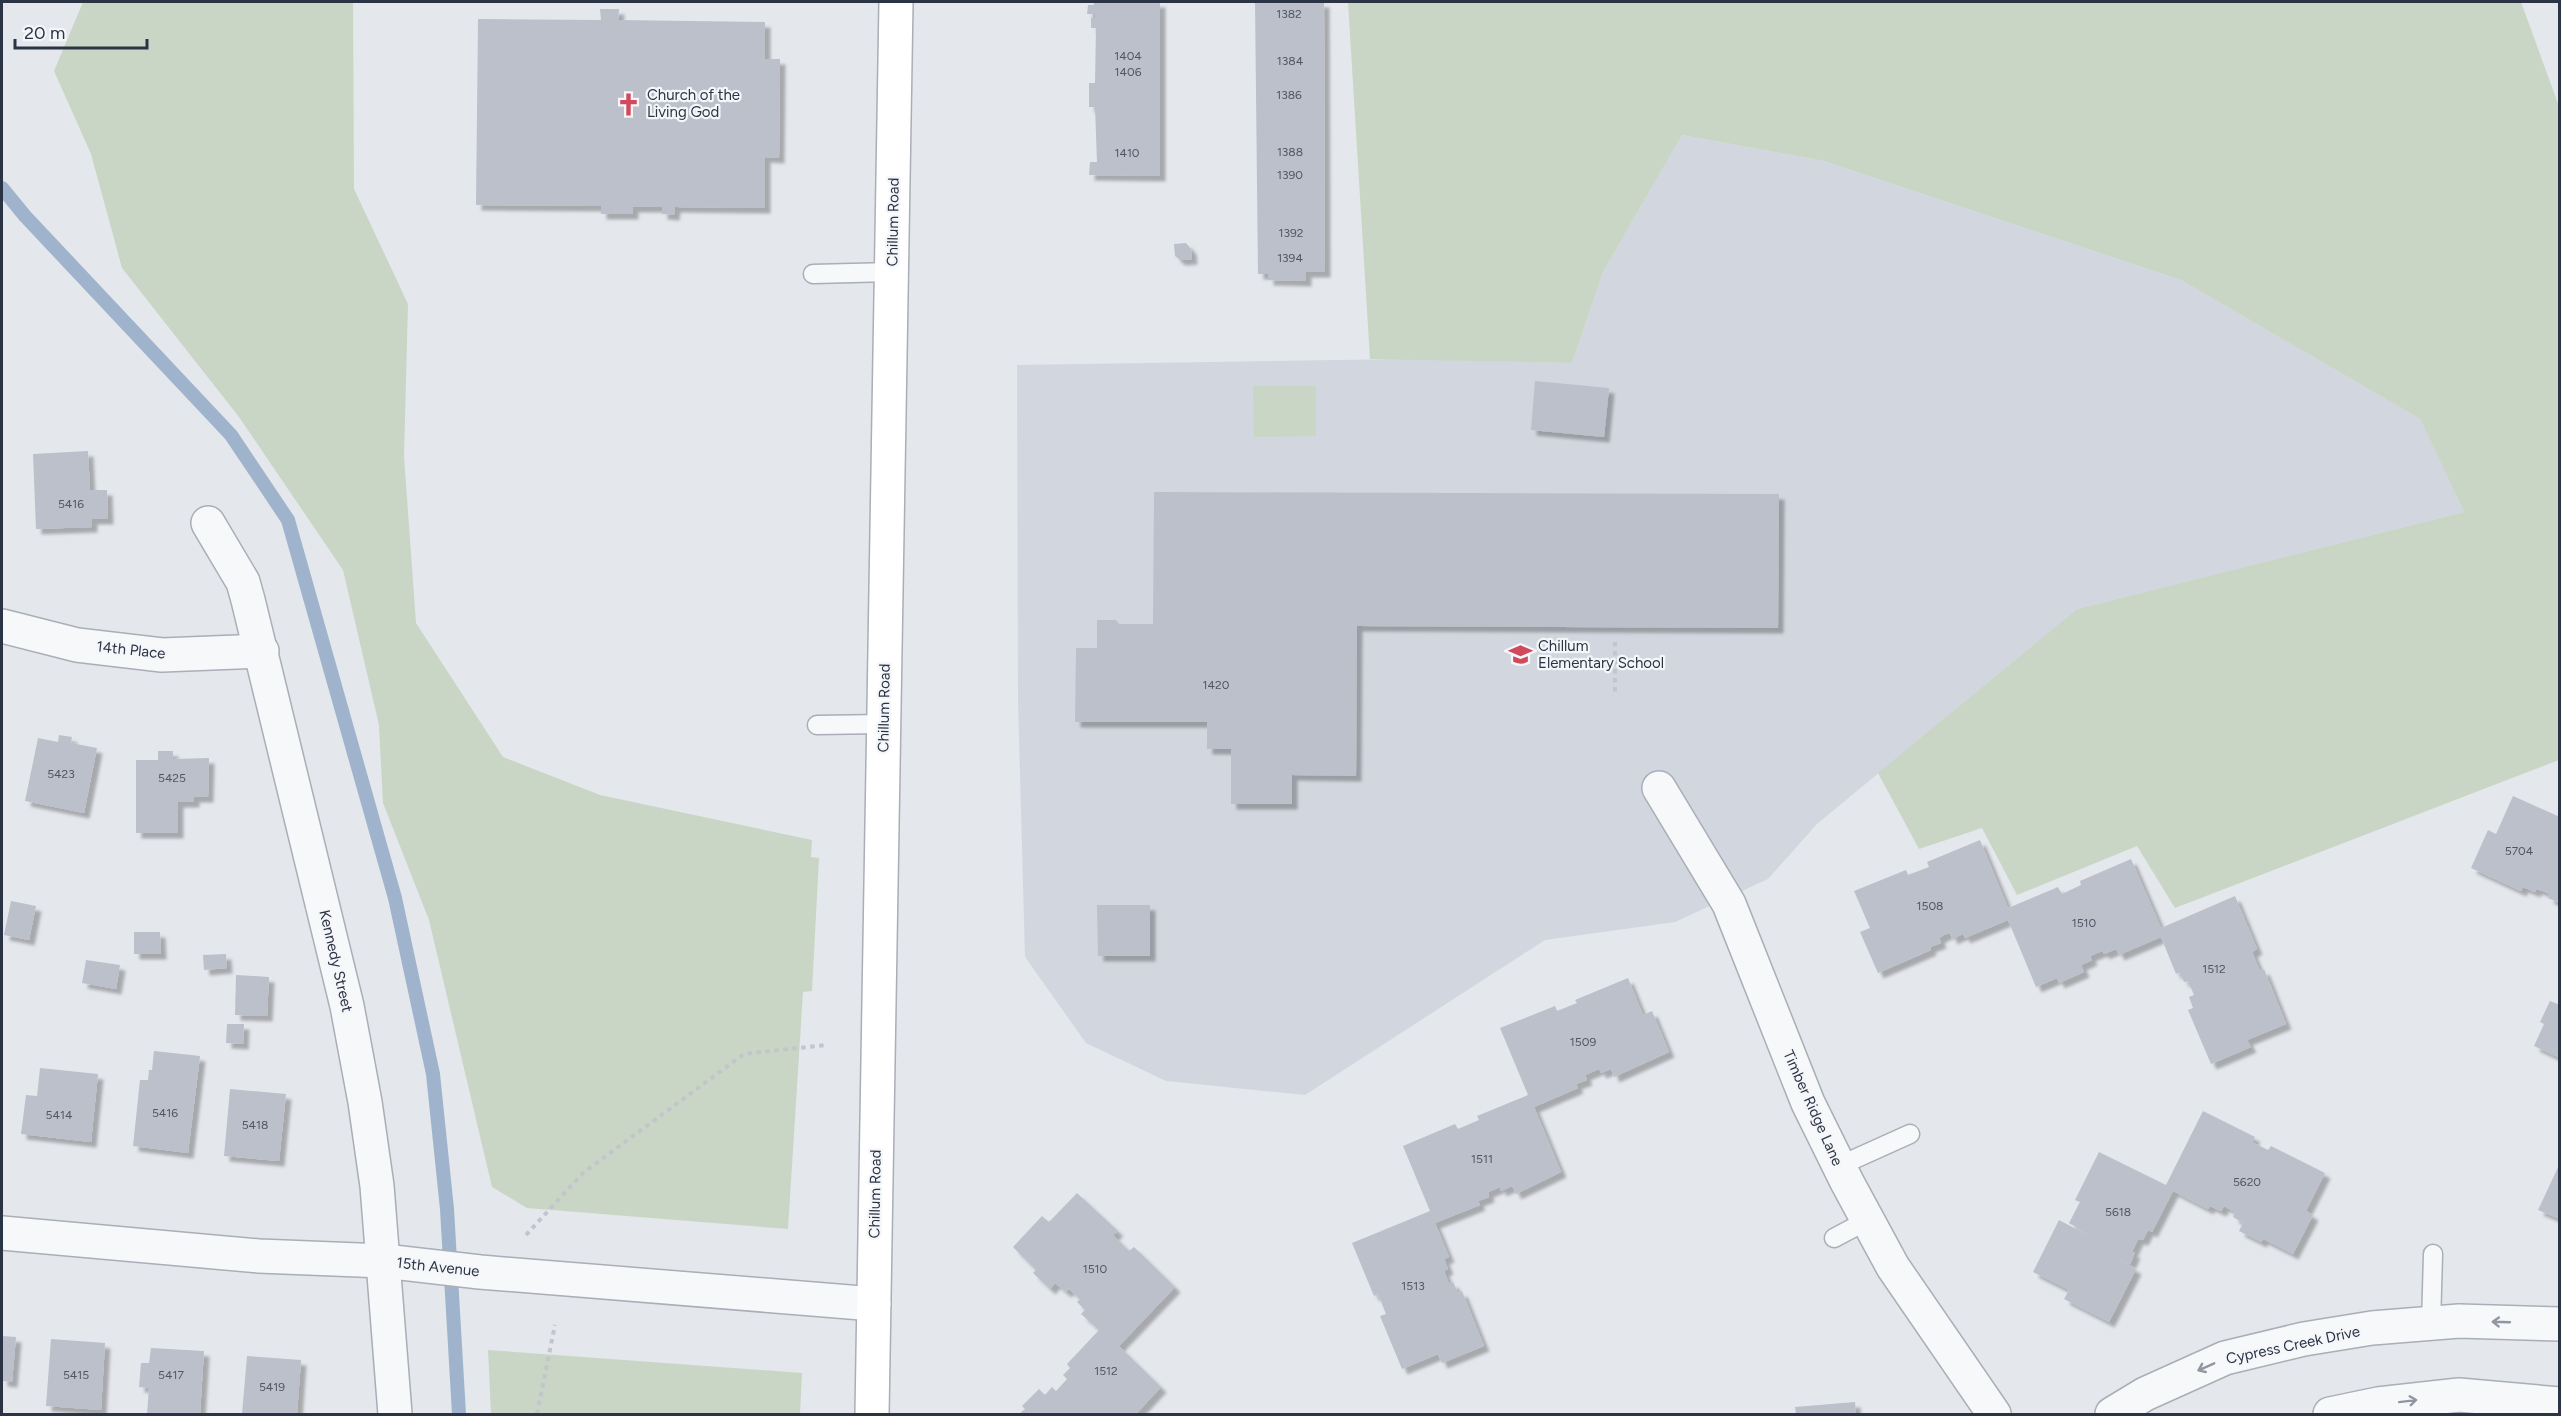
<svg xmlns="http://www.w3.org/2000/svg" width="2561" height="1416" font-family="Figtree,sans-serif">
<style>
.built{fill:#d2d6de}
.green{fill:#c9d6c5}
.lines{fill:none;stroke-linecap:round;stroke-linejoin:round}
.stream{stroke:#9fb4cc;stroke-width:14}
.building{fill:#bbc0ca;filter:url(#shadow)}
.lane-casing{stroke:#a9aeb7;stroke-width:21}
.street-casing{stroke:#a9aeb7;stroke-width:36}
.secondary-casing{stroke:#a9aeb7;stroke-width:36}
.path{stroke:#c2c5cb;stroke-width:4;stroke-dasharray:4.5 4.5;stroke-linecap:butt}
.lane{stroke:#f7f8fa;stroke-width:18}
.street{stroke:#f7f8fa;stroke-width:33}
.secondary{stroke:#fff;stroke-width:33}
.oneway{stroke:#9196a0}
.labels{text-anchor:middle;stroke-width:4.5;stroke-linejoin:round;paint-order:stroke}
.number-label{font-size:12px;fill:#4f5766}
.poi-label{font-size:15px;fill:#2b3445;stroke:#f4f6f9;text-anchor:start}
.street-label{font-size:15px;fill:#2b3445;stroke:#f4f6f9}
</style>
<defs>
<filter id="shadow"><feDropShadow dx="5.5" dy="5.5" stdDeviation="1.5" flood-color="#0004"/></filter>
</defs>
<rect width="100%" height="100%" fill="#e4e7ec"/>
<path class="built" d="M1682 135 1824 161 2181 280 2420 419 2464 512 2077 609 1817 824 1768 879 1675 922 1545 940 1305 1095 1166 1081 1086 1043 1025 957 1018 700 1017 365 1405 359 1572 363 1603 272Z"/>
<g class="green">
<path d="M83 2H353L354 189 408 304 404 456 416 623 503 757 600 795 812 840 811 857 819 858 812 991 803 992 788 1229 527 1208 492 1187 429 920 383 803 379 725 343 570 239 417 122 268 91 154 54 71Z"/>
<path d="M1348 2H2521L2560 109 2559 760 2175 908 2137 846 2017 895 1982 828 1919 849 1878 773 2077 609 2464 512 2420 419 2181 280 1824 161 1682 135 1603 272 1572 363 1370 359Z"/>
<path d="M1253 386H1316V436L1254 437Z"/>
<path d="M488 1350 802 1373 800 1414H491Z"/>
</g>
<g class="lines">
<path class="stream" d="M2 188 25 216 231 435 288 520 395 898 433 1074 447 1209 459 1414"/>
</g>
<g class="building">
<path d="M1094 2H1160V176L1089 175 1090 162H1097L1095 107H1089V83H1095L1096 28H1091V18H1095V14H1087L1088 5H1094Z"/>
<path d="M1255 2H1324L1325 272H1306V281L1268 280V274H1258Z"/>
<path d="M600 9H619L618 20 765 22V59H780L779 158 765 157V208L675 207 674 215 662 214V207H633V214H601V206L476 205 478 19 601 20Z"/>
<path d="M1186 243 1191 249 1192 259 1180 260 1175 256 1174 244Z"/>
<path d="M1535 381 1609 388 1604 437 1531 430Z"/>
<path d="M88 451 90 490H107L108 519H92V527L36 529 33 454Z"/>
<path d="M1154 492 1779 494 1778 628 1357 626 1356 776 1292 775V804H1231V749H1207V722H1075L1076 648H1097V620H1116L1119 624H1153Z"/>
<path d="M59 735 72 737 71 743 97 748 84 813 25 801 38 738 58 742Z"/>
<path d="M158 751H173V759L209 758 208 797H194V802H178V833H136V760H158Z"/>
<path d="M2513 796 2560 817V903L2548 898 2550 894 2543 891 2536 889 2535 892 2523 887 2521 891 2471 868 2488 830 2496 834Z"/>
<path d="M1980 840 2008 908 2058 887 2062 894 2081 885 2080 881 2131 859 2161 928 2235 896 2257 949 2252 952 2260 971 2264 969 2286 1024 2247 1040 2251 1047 2211 1064 2188 1010 2193 1008 2189 997 2194 995 2188 981 2184 982 2180 972 2176 974 2161 937 2119 955 2116 949 2104 954 2103 951 2097 953 2090 956 2092 960 2081 965 2084 972 2059 983 2057 978 2036 987 2008 920 1965 938 1963 934 1952 939 1950 933 1944 935 1939 938 1941 943 1930 947 1931 950 1878 973 1860 932 1870 928 1854 891 1906 870 1908 875 1929 867 1927 862Z"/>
<path d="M11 901 36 906 29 940 4 935Z"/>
<path d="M1097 905H1150V956H1098Z"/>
<path d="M134 932H160L161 954H134Z"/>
<path d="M226 954 227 968 204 970 203 955Z"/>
<path d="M86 960 120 965 116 989 82 983Z"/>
<path d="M236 975 269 977 267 1016 235 1015Z"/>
<path d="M1628 978 1643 1015 1652 1011 1669 1052 1614 1077 1611 1069 1601 1073 1599 1069 1585 1075 1587 1080 1576 1084 1578 1088 1534 1107 1561 1172 1516 1194 1512 1186 1501 1191 1500 1187 1488 1192 1489 1197 1478 1201 1480 1205 1435 1223 1449 1257 1444 1259 1448 1269 1444 1271 1449 1284 1453 1282 1458 1293 1462 1291 1484 1346 1442 1363 1438 1354 1402 1369 1380 1316 1386 1314 1378 1294 1374 1296 1352 1243 1430 1211 1403 1146 1455 1124 1458 1129 1479 1120 1477 1116 1528 1095 1500 1028 1555 1006 1557 1011 1577 1003 1575 1000Z"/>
<path d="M2550 1001 2560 1005V1058L2534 1046 2544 1024 2540 1022Z"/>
<path d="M227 1024H244L243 1044 226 1043Z"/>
<path d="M154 1051 200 1056 188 1153 133 1146 140 1080H148L149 1070H152Z"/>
<path d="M40 1068 98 1074 91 1142 21 1134 26 1095 37 1096Z"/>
<path d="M230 1089 286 1094 279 1161 224 1156Z"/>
<path d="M2203 1111 2255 1137 2252 1142 2268 1150 2271 1146 2325 1173 2306 1211 2313 1215 2293 1254 2263 1239 2261 1242 2239 1231 2243 1223 2233 1217 2235 1212 2224 1206 2221 1211 2210 1206 2208 1209 2173 1191 2152 1232 2148 1230 2143 1240 2138 1239 2132 1252 2135 1253 2130 1264 2109 1253 2136 1269 2109 1322 2064 1299 2069 1290 2033 1272 2059 1220 2095 1239 2069 1223 2080 1202 2075 1200 2099 1152 2166 1185Z"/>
<path d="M2560 1163V1219L2538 1210Z"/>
<path d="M1077 1193 1118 1231 1113 1235 1129 1251 1134 1247 1175 1287 1119 1346 1161 1387 1136 1414H1019L1025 1409 1022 1406 1039 1389 1045 1395 1052 1387 1056 1391 1067 1379 1063 1375 1070 1368 1067 1364 1099 1330 1081 1314 1085 1310 1077 1302 1080 1299 1069 1289 1066 1292 1055 1283 1050 1289 1033 1273 1036 1270 1013 1247 1042 1216 1049 1222Z"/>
<path d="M2 1336 16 1337 12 1382 2 1381Z"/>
<path d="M51 1339 105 1343 101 1410 46 1406Z"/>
<path d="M151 1348 204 1351 200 1414H147L149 1388 139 1387 141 1363H149Z"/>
<path d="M247 1356 301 1360 297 1414H242Z"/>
<path d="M1855 1402 1856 1414H1796L1795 1407Z"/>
</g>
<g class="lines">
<defs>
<g id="lane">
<path d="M813 274 892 272"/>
<path d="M817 725 883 724"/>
<path d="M1839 1166 1910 1134"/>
<path d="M1834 1238 1868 1220"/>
<path d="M2431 1325 2433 1254"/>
</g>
<g id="street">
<path d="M208 523 243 582 248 600 347 1006 365 1102 377 1186 395 1414"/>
<path d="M2 626 77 645 162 655 262 651"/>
<path d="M1659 788 1729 904 1808 1103 1847 1182 1893 1267 1994 1414"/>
<path d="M2 1233 259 1256 384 1261 480 1272 874 1304"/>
<path d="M2112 1414 2145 1394 2225 1358 2304 1339 2372 1328 2459 1321 2560 1324"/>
<path d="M2330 1414 2378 1404 2459 1395 2560 1404"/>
</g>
<path id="secondary" d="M872 1414 896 2"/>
</defs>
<use href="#lane" class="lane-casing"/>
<use href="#street" class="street-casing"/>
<use href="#secondary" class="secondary-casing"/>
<g class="path">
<path d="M1615 642V692"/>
<path d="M526 1235 583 1173 744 1054 825 1045"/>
<path d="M537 1414 555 1325"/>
</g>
<use href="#lane" class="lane"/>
<use href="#street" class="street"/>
<use href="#secondary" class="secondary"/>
</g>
<defs><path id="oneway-shaft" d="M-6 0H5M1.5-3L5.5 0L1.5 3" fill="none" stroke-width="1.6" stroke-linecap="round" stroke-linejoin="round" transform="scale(1.5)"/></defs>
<g class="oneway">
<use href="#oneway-shaft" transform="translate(2501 1322) rotate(-178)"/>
<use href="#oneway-shaft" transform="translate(2206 1367) rotate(156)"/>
<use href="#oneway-shaft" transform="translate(2408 1401) rotate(-7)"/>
</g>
<defs>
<symbol id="church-bare" viewBox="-9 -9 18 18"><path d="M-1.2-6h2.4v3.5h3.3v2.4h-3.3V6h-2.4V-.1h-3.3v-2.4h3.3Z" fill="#d1495b" stroke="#f4f6f9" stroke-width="2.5" paint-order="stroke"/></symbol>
<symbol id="school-bare" viewBox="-9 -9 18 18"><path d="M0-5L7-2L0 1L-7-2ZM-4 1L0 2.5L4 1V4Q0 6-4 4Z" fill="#d1495b" stroke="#f4f6f9" stroke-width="2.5" paint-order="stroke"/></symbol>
</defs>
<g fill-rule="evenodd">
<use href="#church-bare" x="612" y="88" width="33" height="33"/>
<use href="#school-bare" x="1504" y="638" width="33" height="33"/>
</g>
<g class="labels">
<g class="number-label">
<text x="1289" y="18">1382</text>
<text x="1128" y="60">1404</text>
<text x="1290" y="65">1384</text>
<text x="1128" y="76">1406</text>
<text x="1289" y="99">1386</text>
<text x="1290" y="156">1388</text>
<text x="1127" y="157">1410</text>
<text x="1290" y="179">1390</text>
<text x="1291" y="237">1392</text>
<text x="1290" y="262">1394</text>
<text x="71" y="508">5416</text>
<text x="1216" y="689">1420</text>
<text x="61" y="778">5423</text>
<text x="172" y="782">5425</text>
<text x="2519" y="855">5704</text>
<text x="1930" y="910">1508</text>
<text x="2084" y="927">1510</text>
<text x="2214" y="973">1512</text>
<text x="1583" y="1046">1509</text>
<text x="165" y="1117">5416</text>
<text x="59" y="1119">5414</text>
<text x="255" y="1129">5418</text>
<text x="1482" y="1163">1511</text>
<text x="2247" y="1186">5620</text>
<text x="2118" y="1216">5618</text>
<text x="1095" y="1273">1510</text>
<text x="1413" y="1290">1513</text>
<text x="1106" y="1375">1512</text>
<text x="76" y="1379">5415</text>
<text x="171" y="1379">5417</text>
<text x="272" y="1391">5419</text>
</g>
<g class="poi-label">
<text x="647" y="100">Church of the<tspan x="647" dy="17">Living God</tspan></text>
<text x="1538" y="651">Chillum<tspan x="1538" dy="17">Elementary School</tspan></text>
</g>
<g class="street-label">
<text transform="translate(893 222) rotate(-89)" y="5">Chillum Road</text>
<text transform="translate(131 650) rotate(6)" y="5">14th Place</text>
<text transform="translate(884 708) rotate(-89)" y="5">Chillum Road</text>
<text transform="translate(336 961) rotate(77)" y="5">Kennedy Street</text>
<text transform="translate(1813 1108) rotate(66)" y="5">Timber Ridge Lane</text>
<text transform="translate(875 1194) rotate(-89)" y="5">Chillum Road</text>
<text transform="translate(438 1267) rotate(6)" y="5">15th Avenue</text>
<text transform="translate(2293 1345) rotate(-12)" y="5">Cypress Creek Drive</text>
</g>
</g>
<rect width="2561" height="1416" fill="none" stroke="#2b3445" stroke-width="6"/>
<path d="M15 39v9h132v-9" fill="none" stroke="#2b3445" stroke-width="3"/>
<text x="24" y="39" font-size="18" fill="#2b3445" stroke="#f4f6f9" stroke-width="4.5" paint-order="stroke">20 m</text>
</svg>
